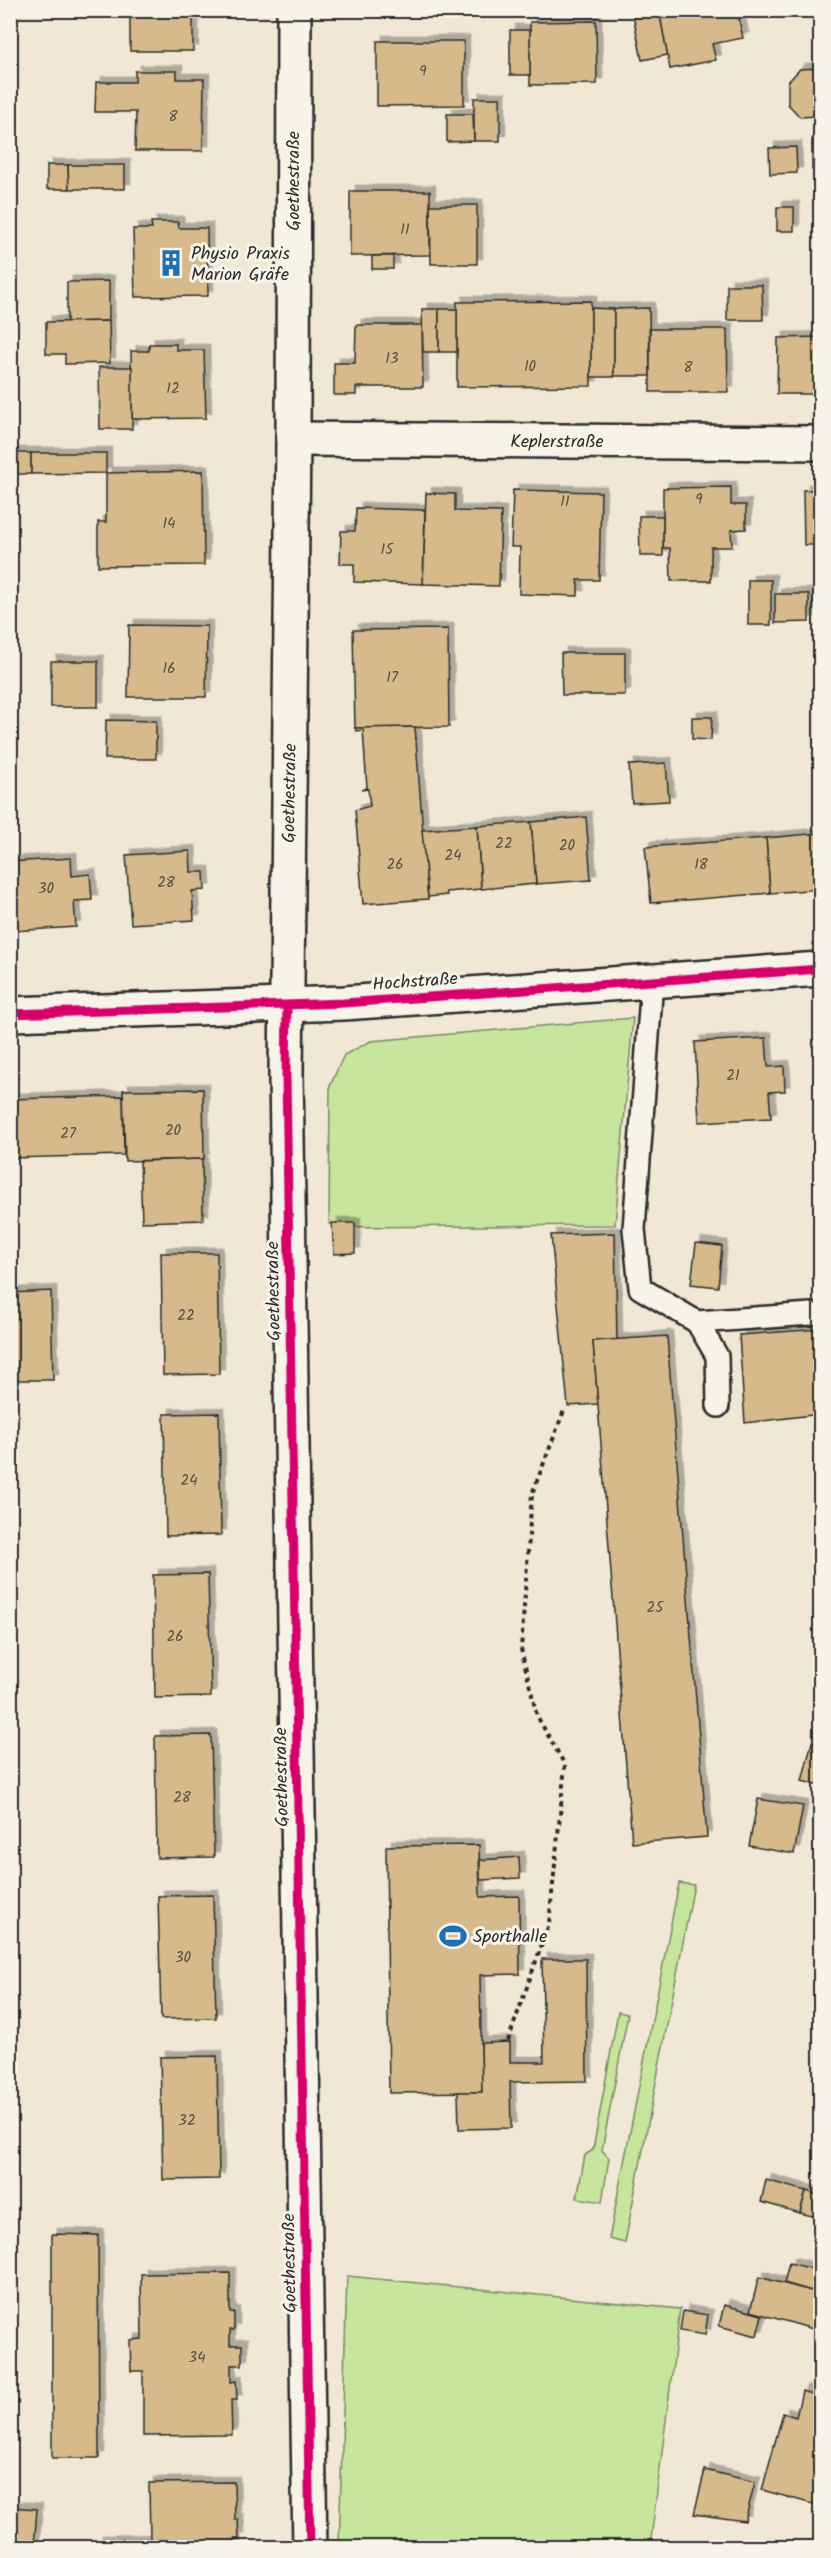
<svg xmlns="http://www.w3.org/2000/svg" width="831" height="2558" font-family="Kalam,sans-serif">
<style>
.green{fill:#c7e59d;stroke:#798864;stroke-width:1.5}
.building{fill:#d6ba8b;stroke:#2b2b2b;stroke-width:1.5;filter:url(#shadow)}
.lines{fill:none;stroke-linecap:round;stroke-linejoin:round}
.lane-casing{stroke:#2b2b2b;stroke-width:26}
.street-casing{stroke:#2b2b2b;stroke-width:38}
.path{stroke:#2b2b2b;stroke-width:4;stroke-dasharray:4.5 4.5;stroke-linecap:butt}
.lane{stroke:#f7f3e8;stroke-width:21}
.street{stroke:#f7f3e8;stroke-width:33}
.cycleway-casing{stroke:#f7f3e8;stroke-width:13}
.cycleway{stroke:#d6006c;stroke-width:9}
.labels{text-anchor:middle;stroke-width:6;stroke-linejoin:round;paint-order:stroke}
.number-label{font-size:15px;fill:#564f43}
.street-label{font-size:18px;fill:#2b2b2b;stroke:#f7f3e8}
.poi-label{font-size:18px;fill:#2b2b2b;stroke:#f7f3e8;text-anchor:start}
</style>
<defs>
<filter id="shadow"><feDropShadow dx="5.5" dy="-5.5" stdDeviation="0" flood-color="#0004"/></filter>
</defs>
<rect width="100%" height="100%" fill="#f0e8d5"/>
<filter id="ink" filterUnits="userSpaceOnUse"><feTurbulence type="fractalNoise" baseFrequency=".0167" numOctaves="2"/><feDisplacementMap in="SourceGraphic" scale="12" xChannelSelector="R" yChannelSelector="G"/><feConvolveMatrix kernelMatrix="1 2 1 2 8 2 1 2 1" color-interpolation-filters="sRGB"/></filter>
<g filter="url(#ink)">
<g class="green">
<path d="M633 1018 615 1225 342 1227 329 1224 330 1086 344 1055 371 1041Z"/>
<path d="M679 1883 694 1885 625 2243 609 2239Z"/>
<path d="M618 2012 628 2014 602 2150 609 2158 602 2202 577 2198 585 2155 593 2150Z"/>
<path d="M347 2276 680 2309 650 2547H339Z"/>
</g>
<g class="building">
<path d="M632 10H659L668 55 642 60Z"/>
<path d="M659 10H737L743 38 712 44 716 60 670 69Z"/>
<path d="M193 13V51H130V14Z"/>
<path d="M820 15V46H817V16Z"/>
<path d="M596 21 597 84 530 85V22Z"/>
<rect x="510" y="30" width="20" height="45"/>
<path d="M377 41H464V105L377 106Z"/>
<path d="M817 46H820V140H817V116L800 117 788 104V82L800 69 817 68Z"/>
<path d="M135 71H177V79H204L203 151H135L136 112H95L96 82H135Z"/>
<rect x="474" y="98" width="26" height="43"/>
<path d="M447 114H473L474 141 447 142Z"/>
<path d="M812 140H820V169L812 170Z"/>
<path d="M796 147 797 173 770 174 769 148Z"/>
<path d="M47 165H68L69 189H47Z"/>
<path d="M68 165H125V189H69Z"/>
<path d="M350 191H430V255L350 256Z"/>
<path d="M430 205H477V264H431Z"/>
<rect x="777" y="207" width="17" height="24"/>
<path d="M151 222H178L179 228H207L208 296 135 297 133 229H152Z"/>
<rect x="372" y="256" width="21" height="13"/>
<path d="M109 281V321L67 322V282Z"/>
<path d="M727 285H762L763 320H727Z"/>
<path d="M591 301V386L457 387V302Z"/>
<path d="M591 308 614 309V377H591Z"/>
<path d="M649 308 650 376H614V309Z"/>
<path d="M422 309H439V352H423Z"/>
<rect x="439" y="309" width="18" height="43"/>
<path d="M109 321 110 363 65 364V354H46V322Z"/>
<path d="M356 325H422L423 387H356V395H334V363H355Z"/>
<path d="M650 329H727L728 392H650Z"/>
<path d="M820 337V394H777L778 338Z"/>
<path d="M149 344H176V350H204L206 418 132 419 131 351H149Z"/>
<path d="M99 367H132V429H100Z"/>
<rect x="10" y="453" width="21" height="21"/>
<path d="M31 453H106V473L31 474Z"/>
<path d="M203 471 204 565 98 566V522H106V473Z"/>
<path d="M731 487V505H746V529L731 530 732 547H711V581H671L670 548H663V488Z"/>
<path d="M513 490 601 492 599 580H578V596L519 594 520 547H511Z"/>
<path d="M803 490H820V545H804Z"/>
<path d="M426 493 455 494V511L501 512 499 586 423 584Z"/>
<path d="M356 508 425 510 423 584 354 582V564H340L341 531H355Z"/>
<path d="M639 516H663V556H640Z"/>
<rect x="748" y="580" width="23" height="45"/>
<path d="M775 594H809V622L775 623Z"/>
<path d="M129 625 207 626 206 697H128Z"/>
<path d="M448 629 449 727 355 728 353 630Z"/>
<path d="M561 653H625V695H562Z"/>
<rect x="51" y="661" width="47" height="46"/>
<path d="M692 717H712L711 740 692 739Z"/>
<path d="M106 720 156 721V759H105Z"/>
<path d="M415 727 428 899 363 904 355 810 370 806 368 789 361 790 367 788 363 730 356 731 355 728Z"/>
<path d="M666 763 669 801 632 803 629 765Z"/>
<path d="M586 817 591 880 536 884 531 822Z"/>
<path d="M531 822 536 884 481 889 477 826Z"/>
<path d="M477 826 481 889 446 892 447 895 428 897 422 830Z"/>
<path d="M820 833V889L770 893 766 838Z"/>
<path d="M766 838 770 893 651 903 645 847Z"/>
<path d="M190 851 191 872H204L205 890 192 891 194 920 131 924 126 855Z"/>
<path d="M71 858 72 876 90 874 92 900 74 901 76 927 13 931 10 862Z"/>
<path d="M766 1038 768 1067 784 1066 785 1091 769 1092 771 1118 699 1122 695 1042Z"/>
<path d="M203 1089 204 1159 125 1161 123 1090Z"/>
<path d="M123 1096 124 1155 10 1158V1099Z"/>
<path d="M202 1159 203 1220 142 1222 140 1161Z"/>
<path d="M332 1223H355V1253L334 1254Z"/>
<path d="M615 1233 617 1340 593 1341 598 1404 568 1406 551 1235Z"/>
<path d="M696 1243 722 1246 718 1287 691 1284Z"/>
<path d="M161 1253H217L219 1374 163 1375Z"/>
<path d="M51 1291 53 1380H10V1293Z"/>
<path d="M820 1329V1414L745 1423 739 1335Z"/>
<path d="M667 1336 707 1837 632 1843 593 1341Z"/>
<path d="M219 1413 221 1535 166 1536 164 1414Z"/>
<path d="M208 1574 211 1697 155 1698 153 1575Z"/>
<path d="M211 1735 214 1857 157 1858 155 1736Z"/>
<path d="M812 1742 820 1744V1786L802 1781Z"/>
<path d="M758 1799 803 1806 794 1854 749 1846Z"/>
<path d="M479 1845 480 1897 519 1896 520 1974 480 1975 482 2092 389 2093 386 1846Z"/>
<path d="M519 1857 520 1878 480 1880V1860Z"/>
<path d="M213 1895 216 2018 161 2019 158 1896Z"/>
<path d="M542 1959H586L587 2081 510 2082 511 2128 459 2129 458 2092H482L481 2043 510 2042V2062H544Z"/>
<path d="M217 2056 219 2179 163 2180 160 2057Z"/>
<path d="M766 2180 806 2191 800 2213 761 2202Z"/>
<path d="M806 2191 820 2195V2218L800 2213Z"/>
<path d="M52 2234 98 2235 99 2458H52Z"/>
<path d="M820 2259V2331L750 2311 759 2277 812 2291Z"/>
<path d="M789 2263 818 2270 812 2291 784 2283Z"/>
<path d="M230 2273V2312H234V2330H230V2345H242V2365H231V2382L236 2381 237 2400H231L232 2435 143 2436V2371H131L130 2340 142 2339 141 2274Z"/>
<path d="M724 2305 762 2315 757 2336 719 2326Z"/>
<path d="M683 2311 708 2315 705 2335 680 2331Z"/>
<path d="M802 2391 820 2396V2506L762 2490 783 2413 796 2417Z"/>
<path d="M705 2470 755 2482 745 2521 694 2514Z"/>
<path d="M234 2482 235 2520 238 2519 239 2539H235V2548H97V2541L150 2540 149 2483Z"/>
<path d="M10 2507 37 2509 34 2548H10Z"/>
</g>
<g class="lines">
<defs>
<g id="lane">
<path d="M652 981 634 1229 640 1288 697 1322 717 1356 718 1406"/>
<path d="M697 1322 811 1314"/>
</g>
<g id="street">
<path d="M294 10 293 439 286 1075 310 2548"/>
<path d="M293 439 820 443"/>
<path d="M10 1014 344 1003 820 969"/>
</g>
</defs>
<use href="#lane" class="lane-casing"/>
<use href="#street" class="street-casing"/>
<path class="path" d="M508 2041 549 1924 565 1765 537 1716 521 1649 532 1494 565 1408"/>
<use href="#lane" class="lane"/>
<use href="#street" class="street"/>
<defs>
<g id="cycleway">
<path d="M287 1006 286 1075 310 2548"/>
<path d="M10 1014 344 1003 820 969"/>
</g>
</defs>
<use href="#cycleway" class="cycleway-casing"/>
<use href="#cycleway" class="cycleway"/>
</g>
</g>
<defs>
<symbol id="building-bare" viewBox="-9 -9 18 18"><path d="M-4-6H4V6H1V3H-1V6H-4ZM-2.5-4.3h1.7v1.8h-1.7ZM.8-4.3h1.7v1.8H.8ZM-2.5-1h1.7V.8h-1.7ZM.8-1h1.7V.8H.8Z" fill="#1f6fb2" stroke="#f7f3e8" stroke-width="2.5" paint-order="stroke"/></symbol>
<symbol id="stadium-bare" viewBox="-9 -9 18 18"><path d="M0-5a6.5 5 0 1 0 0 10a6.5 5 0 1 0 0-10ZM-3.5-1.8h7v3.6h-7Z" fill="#1f6fb2" stroke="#f7f3e8" stroke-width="2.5" paint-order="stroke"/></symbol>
</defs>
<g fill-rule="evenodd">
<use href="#building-bare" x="152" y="244" width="38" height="38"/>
<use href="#stadium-bare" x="434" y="1917" width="38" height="38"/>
</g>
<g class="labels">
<g class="number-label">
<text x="423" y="76">9</text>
<text x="173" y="121">8</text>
<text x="405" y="234">11</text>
<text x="392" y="363">13</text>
<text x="530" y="371">10</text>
<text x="688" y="372">8</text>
<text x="173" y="393">12</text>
<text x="699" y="504">9</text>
<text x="565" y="506">11</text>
<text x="169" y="528">14</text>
<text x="387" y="554">15</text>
<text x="169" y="673">16</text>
<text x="392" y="682">17</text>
<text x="504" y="848">22</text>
<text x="567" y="850">20</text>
<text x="453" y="860">24</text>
<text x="395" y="869">26</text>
<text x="701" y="869">18</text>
<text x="166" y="887">28</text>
<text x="46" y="893">30</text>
<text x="733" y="1080">21</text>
<text x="173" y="1135">20</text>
<text x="68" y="1138">27</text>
<text x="186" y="1320">22</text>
<text x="189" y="1485">24</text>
<text x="655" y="1612">25</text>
<text x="175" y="1641">26</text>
<text x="182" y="1802">28</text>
<text x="183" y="1962">30</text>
<text x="187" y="2125">32</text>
<text x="197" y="2362">34</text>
</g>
<g class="street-label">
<text transform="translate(293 181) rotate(-90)" y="6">Goethestraße</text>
<text x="557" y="447">Keplerstraße</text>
<text transform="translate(289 793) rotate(-89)" y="6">Goethestraße</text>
<text transform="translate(415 981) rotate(-4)" y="6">Hochstraße</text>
<text transform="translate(273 1291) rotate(-91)" y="6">Goethestraße</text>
<text transform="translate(281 1777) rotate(-91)" y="6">Goethestraße</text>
<text transform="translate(289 2263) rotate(-91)" y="6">Goethestraße</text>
</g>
<g class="poi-label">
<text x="191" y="259">Physio Praxis<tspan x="191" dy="21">Marion Gräfe</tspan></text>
<text x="473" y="1942">Sporthalle</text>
</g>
</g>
<rect width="831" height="2558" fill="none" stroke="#f7f3e8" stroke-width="36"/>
<rect x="18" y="18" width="795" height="2522" fill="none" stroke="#2b2b2b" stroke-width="2" filter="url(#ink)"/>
</svg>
